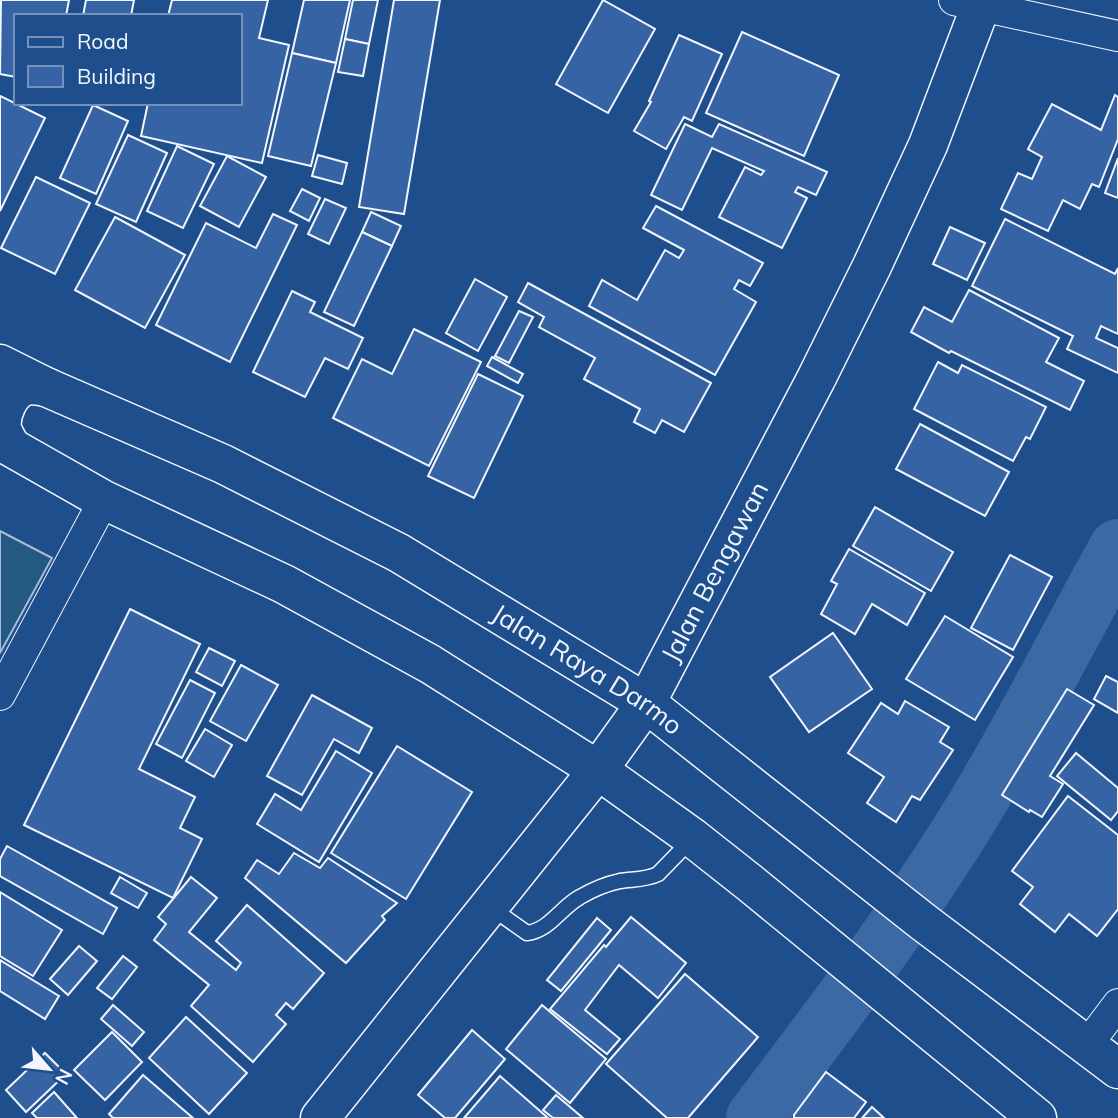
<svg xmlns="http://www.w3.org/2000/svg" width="1118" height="1118" font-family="Mulish,sans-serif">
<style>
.green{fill:#245a82;stroke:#a8bbd7;stroke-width:2}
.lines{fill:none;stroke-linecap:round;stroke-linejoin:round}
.river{stroke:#3b69a3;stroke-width:58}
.building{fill:#3563a3;stroke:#f2f6ff;stroke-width:2}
.lane-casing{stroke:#f2f6ff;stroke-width:17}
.street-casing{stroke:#f2f6ff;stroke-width:32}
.primary-casing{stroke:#f2f6ff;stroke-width:41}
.lane{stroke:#1f4e8c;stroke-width:14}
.street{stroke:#1f4e8c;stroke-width:30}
.primary{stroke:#1f4e8c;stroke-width:38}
.labels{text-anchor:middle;stroke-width:5;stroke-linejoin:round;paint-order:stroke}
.street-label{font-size:26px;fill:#f2f6ff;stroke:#1f4e8c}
</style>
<rect width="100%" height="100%" fill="#1f4e8c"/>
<path class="green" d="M0 531 52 558 0 653Z"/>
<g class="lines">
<path class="river" d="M755 1118C831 1017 909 916 975 807 1026 723 1070 634 1118 548"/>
</g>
<g class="building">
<path d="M1 0H69L66 16H16V77L0 74Z"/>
<path d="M86 0H134L131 16H83Z"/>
<path d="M172 0H268L259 38 289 45 262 163 141 136 148 103H240V16H168Z"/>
<path d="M304 0H350L336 63 292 53Z"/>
<path d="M353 0H378L369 44 345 39Z"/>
<path d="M394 0H440L404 214 359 207Z"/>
<path d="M603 0 655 29 608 113 556 84Z"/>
<path d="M742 32 839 75 804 156 706 113Z"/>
<path d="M679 35 722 54 692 121 684 117 666 149 634 131 651 102 649 101Z"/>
<path d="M345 39 369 44 363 76 338 72Z"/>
<path d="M292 53 336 63 311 166 268 156Z"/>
<path d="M1115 95 1118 97V139L1099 187 1092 184 1080 209 1063 200 1048 231 1001 209 1018 173 1032 179 1042 157 1028 149 1052 104 1101 130Z"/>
<path d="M0 96 45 118 0 211Z"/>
<path d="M93 105 128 121 96 194 60 178Z"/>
<path d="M685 124 712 137 719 124 827 172 816 195 798 187 795 192 807 198 782 248 719 217 745 167 761 175 764 171 712 148 682 210 651 195Z"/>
<path d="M128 135 167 153 136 222 96 204Z"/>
<path d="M177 146 214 164 183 228 147 211Z"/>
<path d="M318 155 347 163 342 184 312 176Z"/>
<path d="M227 156 266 177 239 227 200 206Z"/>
<path d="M1118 158V198L1105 193Z"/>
<path d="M36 177 90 203 55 274 1 248Z"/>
<path d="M302 189 320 198 309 221 290 211Z"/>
<path d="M325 199 346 208 329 244 308 234Z"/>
<path d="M656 206 763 263 750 286 739 280 734 289 756 302 715 375 589 306 602 280 637 300 665 250 679 258 684 250 643 228Z"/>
<path d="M371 212 401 226 392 246 362 232Z"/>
<path d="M273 214 297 225 230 362 156 325 206 223 256 248Z"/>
<path d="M115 217 185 255 145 328 75 290Z"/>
<path d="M1005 219 1115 274 1118 268V334L1101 326 1096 338 1118 348V373L1067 349 1073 336 972 286Z"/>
<path d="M950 227 985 243 967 280 933 264Z"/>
<path d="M362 232 392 246 354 326 324 312Z"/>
<path d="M475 279 507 297 478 351 446 333Z"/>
<path d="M528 283 711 383 684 432 662 420 655 433 634 422 640 409 584 379 595 358 539 327 544 317 518 302Z"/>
<path d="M969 290 1059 338 1046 362 1084 381 1070 410 951 351 949 353 911 332 924 307 952 322Z"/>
<path d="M292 291 315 302 310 312 363 338 348 369 325 358 305 397 253 372Z"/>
<path d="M519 311 533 317 509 363 495 356Z"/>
<path d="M414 329 481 362 429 466 333 418 362 359 392 374Z"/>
<path d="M492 357 523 374 518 383 487 366Z"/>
<path d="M938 362 958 373 962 365 1046 407 1030 439 1026 437 1013 461 914 409Z"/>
<path d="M478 374 523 396 474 498 428 476Z"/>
<path d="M920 424 1009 472 985 516 896 469Z"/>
<path d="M875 507 953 552 931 591 853 546Z"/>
<path d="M849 549 925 593 907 625 872 604 855 634 821 614 837 584 831 581Z"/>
<path d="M1010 555 1052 577 1013 650 971 628Z"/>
<path d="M130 609 200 644 139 769 195 797 180 828 202 839 173 898 24 825Z"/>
<path d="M945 616 1013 657 975 720 906 679Z"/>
<path d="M833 633 872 689 809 732 770 677Z"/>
<path d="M209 648 235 661 222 686 196 672Z"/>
<path d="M241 665 278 685 246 741 210 721Z"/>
<path d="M1106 676 1118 682V713L1094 699Z"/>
<path d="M190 680 215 693 182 758 156 744Z"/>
<path d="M1067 689 1094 705 1050 776 1063 784 1042 817 1030 810 1029 812 1002 795Z"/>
<path d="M312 695 372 728 359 753 334 739 302 795 267 776Z"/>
<path d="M905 701 949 727 940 742 953 750 920 800 912 796 896 822 867 803 884 777 848 753 881 703 898 714Z"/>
<path d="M205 729 232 745 214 777 186 761Z"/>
<path d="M397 746 472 792 406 899 331 853Z"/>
<path d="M336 751 372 773 319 862 257 824 275 794 301 810Z"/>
<path d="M1076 753 1118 788V811L1111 820 1057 776Z"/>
<path d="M1068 796 1118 835V909L1097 936 1069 914 1055 932 1020 904 1033 887 1012 871Z"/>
<path d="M7 846 117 908 103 934 0 876V859Z"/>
<path d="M294 853 320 868 328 858 397 903 382 916 385 920 346 963 245 878 257 860 279 874Z"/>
<path d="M120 877 147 893 138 908 111 893Z"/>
<path d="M191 877 217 898 189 932 236 970 241 963 216 941 247 905 324 973 293 1009 286 1003 276 1015 286 1024 253 1062 191 1006 209 985 154 940 166 924 158 917Z"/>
<path d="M0 892 62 930 33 976 0 956Z"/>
<path d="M631 917 686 963 658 998 619 965 585 1010 620 1039 607 1054 550 1009 604 945 606 947Z"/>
<path d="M597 918 611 930 561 991 547 980Z"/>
<path d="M79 946 97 961 68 995 50 979Z"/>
<path d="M123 956 137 967 112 999 97 988Z"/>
<path d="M0 960 59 996 45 1019 0 991Z"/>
<path d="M685 974 758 1037 688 1118H667L606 1064Z"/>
<path d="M113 1005 144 1032 132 1046 101 1019Z"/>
<path d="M542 1005 606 1059 570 1103 506 1049Z"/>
<path d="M186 1017 247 1073 209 1114 149 1058Z"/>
<path d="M472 1030 505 1059 455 1118H445L418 1095Z"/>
<path d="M112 1032 142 1062 105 1100 74 1070Z"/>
<path d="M45 1053 66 1074 26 1112 6 1090Z"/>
<path d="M826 1072 866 1102 854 1118H794V1115Z"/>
<path d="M143 1075 193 1118H113L109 1114Z"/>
<path d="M500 1076 548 1118H464Z"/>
<path d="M54 1092 77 1118H37L32 1113Z"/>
<path d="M556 1095 583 1118H553L543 1110Z"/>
<path d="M872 1107 884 1118H862Z"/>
</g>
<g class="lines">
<defs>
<path id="lane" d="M490 907 527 933C550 930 560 908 580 897 592 890 606 884 620 881 633 879 646 880 658 874L692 839"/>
<g id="street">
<path d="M954 0 1118 36"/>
<path d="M0 695 104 500"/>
<path d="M1088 1044 1118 1004"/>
</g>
<g id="primary">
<path id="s1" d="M0 364 46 387 223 464 399 553 646 703 922 921 1118 1069"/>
<path d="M0 441 104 500 284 584 430 664 598 770 693 838 750 883 1037 1118"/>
<path d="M10 445C7 440 4 435 2 429 0 414 9 393 23 387 30 384 39 386 46 387"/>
<path id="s2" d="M320 1118 598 770 646 703 816 379 872 266 928 145 983 0"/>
</g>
</defs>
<use href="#lane" class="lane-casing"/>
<use href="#street" class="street-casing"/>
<use href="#primary" class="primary-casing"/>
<use href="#lane" class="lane"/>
<use href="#street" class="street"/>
<use href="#primary" class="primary"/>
</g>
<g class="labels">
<g class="street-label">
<text dy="9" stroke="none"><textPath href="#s2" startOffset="676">Jalan Bengawan</textPath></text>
<text dy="9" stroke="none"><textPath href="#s1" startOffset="663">Jalan Raya Darmo</textPath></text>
</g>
</g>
<rect x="14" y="14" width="228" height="91" fill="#1f4e8c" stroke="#7391ba" stroke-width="2"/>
<rect x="28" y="37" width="35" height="10" fill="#1f4e8c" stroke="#7391ba" stroke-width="2"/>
<text x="77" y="49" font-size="21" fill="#f2f6ff">Road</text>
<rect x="28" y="66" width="35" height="21" fill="#3563a3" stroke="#7391ba" stroke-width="2"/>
<text x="77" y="84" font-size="21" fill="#f2f6ff">Building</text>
<g transform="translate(49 1069) rotate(118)" stroke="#1f4e8c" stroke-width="5" paint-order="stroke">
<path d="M0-5L12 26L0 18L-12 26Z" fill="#f2f6ff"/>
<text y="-10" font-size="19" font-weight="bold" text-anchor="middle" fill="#f2f6ff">N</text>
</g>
</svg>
